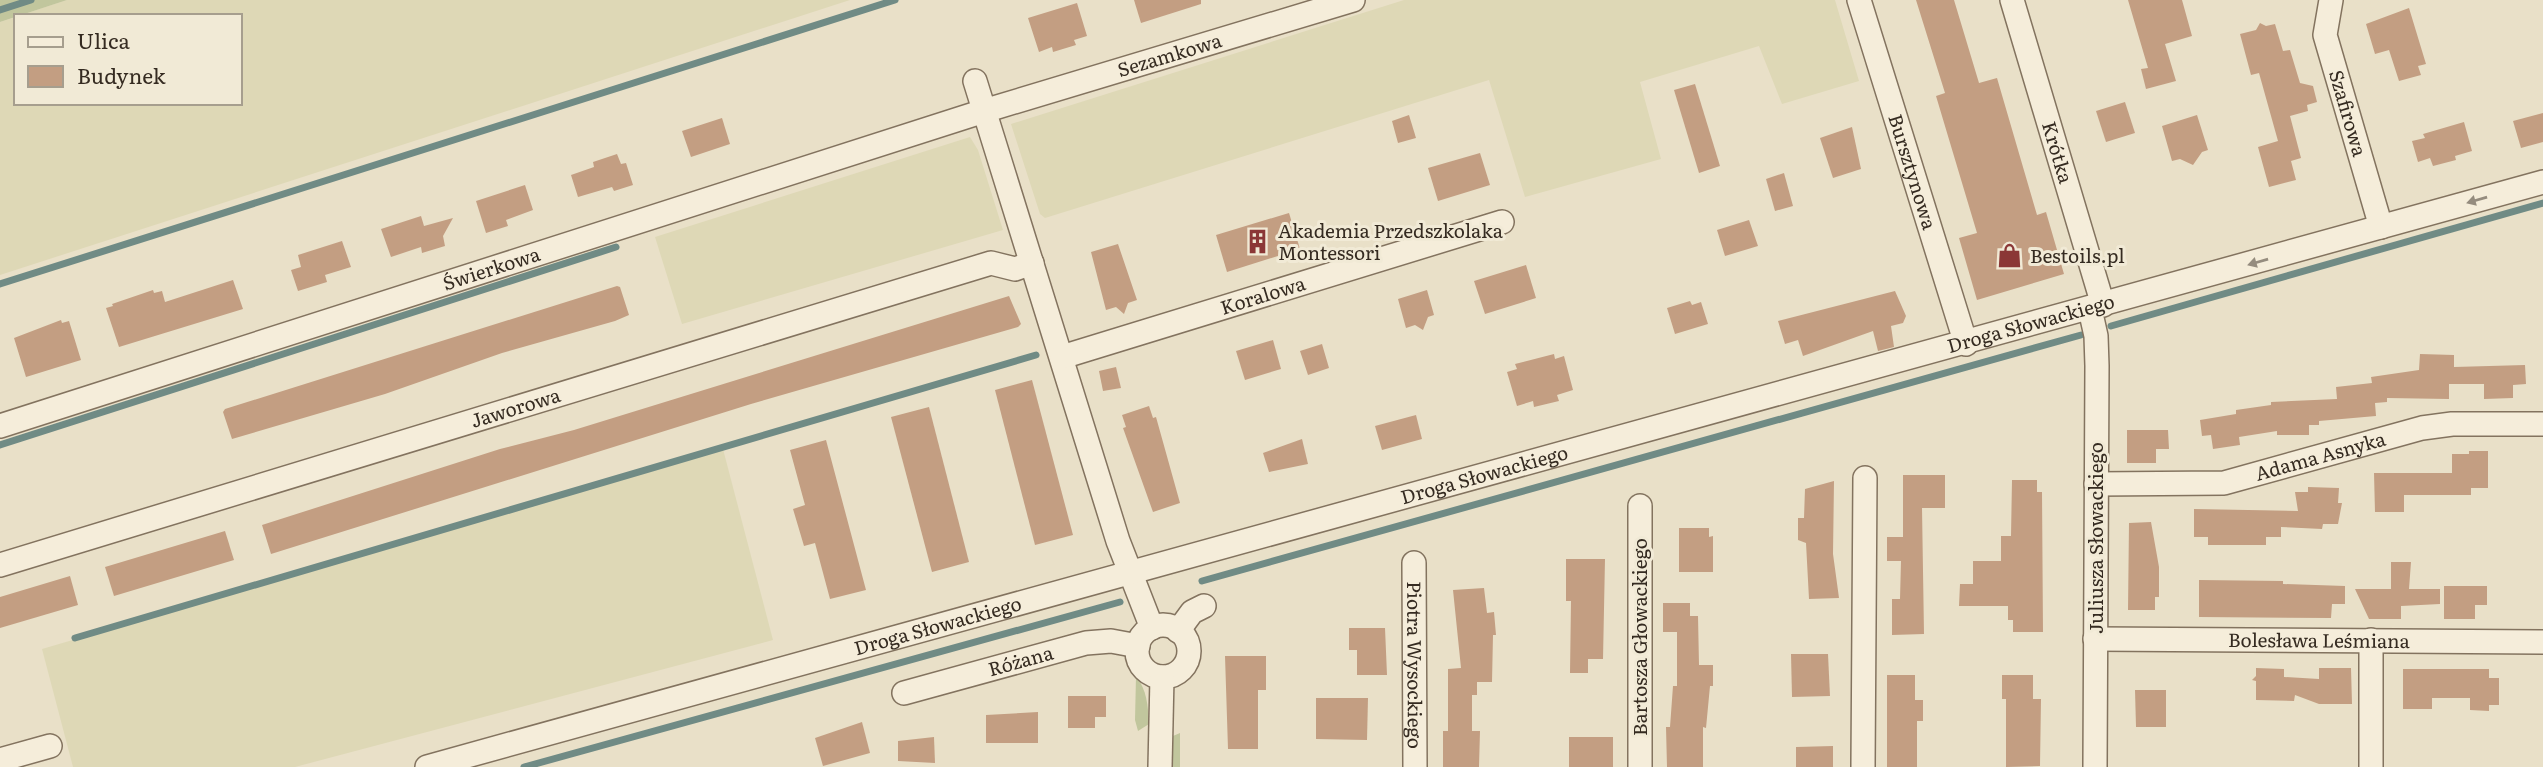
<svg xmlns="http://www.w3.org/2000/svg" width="2543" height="767" font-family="Literata,serif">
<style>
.farmland{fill:#ded8b6}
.green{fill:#c1c69d}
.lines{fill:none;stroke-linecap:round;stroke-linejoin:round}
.stream{stroke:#708b85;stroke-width:7}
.building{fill:#c39e82}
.minor-casing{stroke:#83735f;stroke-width:26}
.minor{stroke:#f5edda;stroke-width:23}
.oneway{fill:#958c7e}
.labels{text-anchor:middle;stroke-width:6;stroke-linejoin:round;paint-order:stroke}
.street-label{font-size:19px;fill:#352b21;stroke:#f1ead6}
.poi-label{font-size:19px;fill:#352b21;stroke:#f1ead6;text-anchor:start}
</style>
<rect width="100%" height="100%" fill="#e9e0c8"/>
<g class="farmland">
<path d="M67 0H850L0 275V22L16 17V103H240V16H18Z"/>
<path d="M1404 0H1835L1859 81 1782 104 1759 46 1640 82 1661 159 1525 197 1489 80 1045 218 1040 214 1011 124Z"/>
<path d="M970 137 978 150 1003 230 682 324 655 237Z"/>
<path d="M723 449 773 640 295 767H73L42 649Z"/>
</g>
<g class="green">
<path d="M0 0H67L0 22Z"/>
<path d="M1136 676C1147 690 1148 706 1149 724L1138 731 1135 720Z"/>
<path d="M1180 733V767H1173V736Z"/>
</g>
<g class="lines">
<g class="stream">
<path d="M0 10 31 0"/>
<path d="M0 284 895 0"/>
<path d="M2111 326 2543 203"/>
<path d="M0 445 616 247"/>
<path d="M1202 581 2081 335"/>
<path d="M75 638 1036 355"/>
<path d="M524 767 1120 602"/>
</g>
</g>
<g class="building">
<path d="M1134 0H1201V4L1141 23Z"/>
<path d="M1916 0H1954L1979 83 1997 78 2037 215 2046 212 2064 274 1977 300 1959 238 1977 233 1936 96 1945 93Z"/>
<path d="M2128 0H2182L2192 36 2165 44 2176 81 2146 89 2141 69 2148 68Z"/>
<path d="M1077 3 1087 36 1074 40 1076 45 1053 52 1052 47 1039 52 1028 18Z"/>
<path d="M2409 8 2426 64 2418 66 2421 75 2399 81 2389 50 2375 54 2366 24Z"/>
<path d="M2260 23 2266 26 2275 24 2283 51 2290 50 2300 83 2313 86 2317 102 2307 105 2308 111 2290 116 2301 158 2291 161 2296 180 2269 187 2258 147 2278 141 2259 73 2251 75 2240 34 2256 30Z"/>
<path d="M1695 84 1720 166 1699 173 1674 90Z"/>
<path d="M2125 102 2135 133 2106 142 2096 111Z"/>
<path d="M2543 113V142L2521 148 2513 121Z"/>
<path d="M1409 115 1416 138 1398 143 1392 121Z"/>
<path d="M2197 115 2208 150 2202 152 2193 165 2180 159 2172 161 2162 126Z"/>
<path d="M722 118 730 144 691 157 682 131Z"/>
<path d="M2464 122 2472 151 2455 156 2456 160 2433 166 2430 158 2418 162 2412 141 2425 138 2423 134Z"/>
<path d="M1852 127 1861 169 1833 178 1820 138Z"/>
<path d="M1480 153 1490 185 1438 201 1428 168Z"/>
<path d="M617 154 621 164 626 163 633 185 614 191 612 187 578 197 571 175 594 167 593 162Z"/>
<path d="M1784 173 1793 206 1775 211 1766 179Z"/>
<path d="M525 185 533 210 506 220 508 226 486 233 476 201Z"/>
<path d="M1289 213 1300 249 1227 272 1216 235Z"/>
<path d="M421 216 424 226 453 218 443 236 445 246 422 253 421 247 391 257 381 229Z"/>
<path d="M1749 220 1758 246 1725 256 1717 230Z"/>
<path d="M342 241 351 267 325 275 327 282 298 291 291 270 301 267 298 255Z"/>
<path d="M1118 244 1137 300 1128 303 1124 314 1116 307 1106 310 1091 252Z"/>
<path d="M1526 265 1536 298 1485 314 1474 281Z"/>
<path d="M233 280 243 309 119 347 106 308 113 306 112 304 153 290 154 293 162 291 165 302Z"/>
<path d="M617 286 620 287 629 315 615 321 502 353 385 394 232 439 223 412 225 409Z"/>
<path d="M1427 290 1434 315 1428 317 1423 330 1415 325 1406 328 1398 299Z"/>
<path d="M1895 291 1906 316 1903 323 1891 326 1894 347 1878 351 1873 331 1803 356 1798 340 1785 344 1778 321Z"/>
<path d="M1009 296 1021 324 1018 327 751 404 271 554 262 525 500 449 574 430Z"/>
<path d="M1690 301 1692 305 1701 302 1708 324 1675 334 1667 308Z"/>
<path d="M61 320 62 323 69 321 81 360 26 377 14 338Z"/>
<path d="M1273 340 1281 369 1245 380 1236 351Z"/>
<path d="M1322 344 1329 368 1308 375 1300 351Z"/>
<path d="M1554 354 1555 359 1564 356 1573 390 1557 395 1559 401 1534 407 1533 401 1517 406 1507 372 1517 369 1515 364Z"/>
<path d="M2420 354 2454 355V367L2525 365 2526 384 2513 385V398L2484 399V384H2449V399L2387 398V402L2375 403 2376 416 2319 421V425H2309V435H2277V431L2239 437 2240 445 2213 449 2211 435 2202 436 2200 420 2236 414V410L2271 405V402L2337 399 2336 387 2372 383 2371 377 2419 370Z"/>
<path d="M1116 367 1121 388 1103 391 1099 371Z"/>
<path d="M1032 380 1073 535 1035 545 995 390Z"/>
<path d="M1149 406 1153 418 1156 417 1180 503 1153 512 1123 428 1126 427 1122 415Z"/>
<path d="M929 407 969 562 932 572 891 417Z"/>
<path d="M1416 415 1422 439 1382 450 1375 426Z"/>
<path d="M2127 430H2168L2169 449H2156V463H2127Z"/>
<path d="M1302 439 1308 464 1269 472 1263 453Z"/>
<path d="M826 440 866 590 830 599 815 543 804 546 793 509 805 505 790 450Z"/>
<path d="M2469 451H2488V488H2471V495H2404V512H2375L2374 473H2452V454H2469Z"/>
<path d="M1903 475H1945V508H1922L1924 634 1892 635V599H1900L1901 561H1887V537H1903Z"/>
<path d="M2012 480H2037V492H2042L2043 632H2013V620H2008V606H1959L1960 584H1973V561H2001V536H2011Z"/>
<path d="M1834 481 1833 554 1839 598 1809 599 1806 543 1798 540V518H1804L1805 489Z"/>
<path d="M2308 487 2339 488 2338 503H2342L2338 524H2323L2322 529 2281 527V537H2266V545H2208V537H2194V509L2298 511 2295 492H2308Z"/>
<path d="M2151 522 2159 567V597H2155V610H2128L2129 523Z"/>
<path d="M1679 528H1709V537L1713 536V572H1679Z"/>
<path d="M225 531 234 560 114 596 105 567Z"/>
<path d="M1566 559H1605L1603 659H1588V673H1570L1571 601H1566Z"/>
<path d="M2391 562H2411L2409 589H2440V604L2401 606V619H2369L2355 589H2391Z"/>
<path d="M70 576 78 605 0 628V597Z"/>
<path d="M2199 580 2283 581V584L2345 586V604H2332L2331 618 2199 617Z"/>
<path d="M2444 586H2487V605H2475V619H2444Z"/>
<path d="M1484 588 1487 613 1494 612 1496 635H1493L1492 682H1477V695H1472V731H1480L1479 767H1443V731H1448V669L1461 668 1453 590Z"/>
<path d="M1663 603H1690V616H1698L1699 665H1713V686H1710L1706 728 1703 727V767H1667L1666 727H1670L1673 686H1677V632H1663Z"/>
<path d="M1349 628H1385L1387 675H1357V650H1349Z"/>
<path d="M1791 654H1828L1830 696 1792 697Z"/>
<path d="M1225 656H1266V690H1258V749H1228Z"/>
<path d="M2256 668 2284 669V677L2319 679V668H2351L2352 704H2319L2295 695 2294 701 2256 700V681L2252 680 2256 676Z"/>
<path d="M2403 669H2489V678H2499V705H2489V711L2470 710V698H2432V709H2403Z"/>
<path d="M1887 675H1915V700H1923V721H1917V767H1887Z"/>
<path d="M2002 675H2033V699H2041L2040 766 2006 767V699H2002Z"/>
<path d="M2135 690H2166V727H2136Z"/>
<path d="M1068 696H1106V717H1095V728H1068Z"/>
<path d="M1316 698H1368L1367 740 1316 739Z"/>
<path d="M1038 712V743H986V715Z"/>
<path d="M862 722 870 753 823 766 815 738Z"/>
<path d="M934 737 935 763 898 761V741Z"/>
<rect x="1569" y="737" width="44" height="30"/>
<path d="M1833 746V767H1796V747Z"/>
</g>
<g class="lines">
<defs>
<g id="minor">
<path id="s1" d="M1859 0 1966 344"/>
<path id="s2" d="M2012 0 2103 305"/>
<path id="s3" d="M2331 0 2325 35 2381 227"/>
<path d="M975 81 1118 541 1152 628"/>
<path d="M2090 309 2096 336 2097 366 2095 767"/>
<path id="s4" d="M1062 357 1502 222"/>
<path id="s5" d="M0 426 984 111 1353 0"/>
<path id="s6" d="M2096 484 2224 483 2422 428 2452 424H2543"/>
<path d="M1640 506V767"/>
<path id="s7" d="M1414 563 1415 767"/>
<path id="s8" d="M0 565 991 263 1015 269 1032 263"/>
<circle cx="1163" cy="651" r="26"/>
<path d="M1178 631 1192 612 1204 606"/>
<path id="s9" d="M2095 639 2543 642"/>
<path id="s10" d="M904 693 1086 643 1111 641 1138 646"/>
<path d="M0 760 50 746"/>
<path id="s11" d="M427 767 2543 182"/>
<path d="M1160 767 1162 677"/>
<path d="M1863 767 1865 478"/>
<path d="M2371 767V640"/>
</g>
</defs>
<use href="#minor" class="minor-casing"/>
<use href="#minor" class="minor"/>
</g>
<defs><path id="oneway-solid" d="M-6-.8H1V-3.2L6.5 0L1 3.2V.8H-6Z" transform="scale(1.75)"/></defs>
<g class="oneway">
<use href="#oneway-solid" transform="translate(2477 200) rotate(164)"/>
<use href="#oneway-solid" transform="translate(2258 262) rotate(164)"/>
</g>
<defs>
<symbol id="building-bare" viewBox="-9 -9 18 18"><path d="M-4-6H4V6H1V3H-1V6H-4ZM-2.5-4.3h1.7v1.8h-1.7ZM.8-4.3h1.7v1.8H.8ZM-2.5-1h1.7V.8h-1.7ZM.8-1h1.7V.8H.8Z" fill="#8b3736" stroke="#f1ead6" stroke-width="2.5" paint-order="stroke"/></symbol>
<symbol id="shop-bare" viewBox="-9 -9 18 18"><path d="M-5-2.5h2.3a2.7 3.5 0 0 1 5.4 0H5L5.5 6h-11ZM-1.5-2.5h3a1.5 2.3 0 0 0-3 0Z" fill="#8b3736" stroke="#f1ead6" stroke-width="2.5" paint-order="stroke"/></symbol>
</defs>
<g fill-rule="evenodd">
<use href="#building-bare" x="1240" y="224" width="35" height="35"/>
<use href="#shop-bare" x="1992" y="238" width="35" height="35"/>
</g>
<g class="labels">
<g class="street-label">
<text dy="7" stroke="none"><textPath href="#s5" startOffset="1227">Sezamkowa</textPath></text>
<text dy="7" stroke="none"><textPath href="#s3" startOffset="117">Szafirowa</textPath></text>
<text dy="7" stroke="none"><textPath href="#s2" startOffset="159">Krótka</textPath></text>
<text dy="7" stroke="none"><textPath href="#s1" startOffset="180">Bursztynowa</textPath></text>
<text dy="7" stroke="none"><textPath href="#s5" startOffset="516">Świerkowa</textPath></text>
<text dy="7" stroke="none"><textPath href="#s4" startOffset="210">Koralowa</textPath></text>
<text dy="7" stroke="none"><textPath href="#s11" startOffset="1664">Droga Słowackiego</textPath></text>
<text dy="7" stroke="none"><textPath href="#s8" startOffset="539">Jaworowa</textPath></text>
<text dy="7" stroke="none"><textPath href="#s6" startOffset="228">Adama Asnyka</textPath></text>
<text dy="7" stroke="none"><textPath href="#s11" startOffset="1097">Droga Słowackiego</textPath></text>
<text transform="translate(2096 538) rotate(-90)" y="7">Juliusza Słowackiego</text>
<text dy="7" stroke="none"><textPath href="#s11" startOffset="530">Droga Słowackiego</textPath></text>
<text transform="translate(1640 637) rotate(-90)" y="7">Bartosza Głowackiego</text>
<text dy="7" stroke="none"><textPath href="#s9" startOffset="224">Bolesława Leśmiana</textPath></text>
<text dy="7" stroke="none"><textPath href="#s10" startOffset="121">Różana</textPath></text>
<text dy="7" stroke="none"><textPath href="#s7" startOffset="102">Piotra Wysockiego</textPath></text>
</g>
<g class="poi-label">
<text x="1278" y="238">Akademia Przedszkolaka<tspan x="1278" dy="22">Montessori</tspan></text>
<text x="2030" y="263">Bestoils.pl</text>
</g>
</g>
<rect x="14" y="14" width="228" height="91" fill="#f1ead6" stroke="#a69e8e" stroke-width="2"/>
<rect x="28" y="37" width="35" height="10" fill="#f5edda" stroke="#a69e8e" stroke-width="2"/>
<text x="77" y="49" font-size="21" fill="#352b21">Ulica</text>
<rect x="28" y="66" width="35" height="21" fill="#c39e82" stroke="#a69e8e" stroke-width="2"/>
<text x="77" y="84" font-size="21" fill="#352b21">Budynek</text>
</svg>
